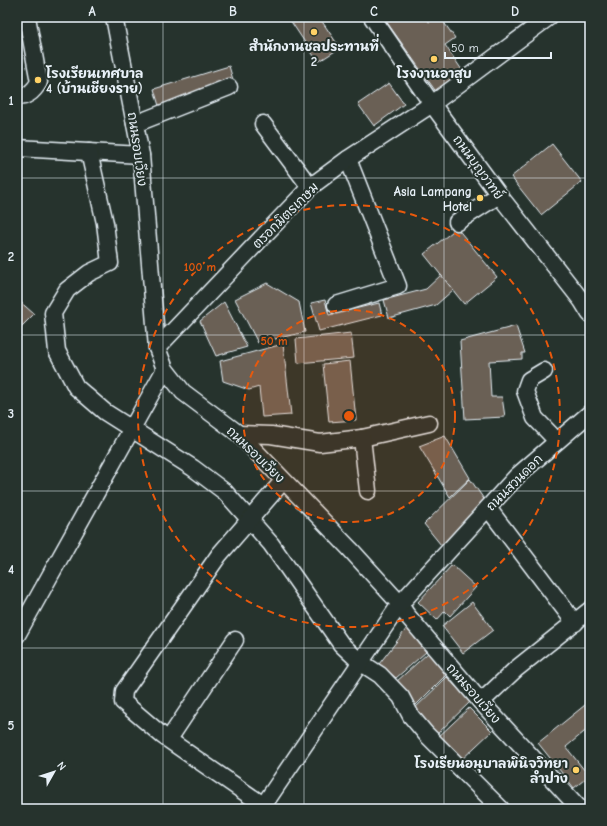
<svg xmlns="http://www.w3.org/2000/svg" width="607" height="826" font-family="'Comic Neue','Playpen Sans Thai',sans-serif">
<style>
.building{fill:#6a6054;stroke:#e8f1f8}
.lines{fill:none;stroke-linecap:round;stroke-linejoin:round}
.minor-casing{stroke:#e8f1f8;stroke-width:19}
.minor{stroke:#26332d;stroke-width:16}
.grid{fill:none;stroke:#e8f1f8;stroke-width:1;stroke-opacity:0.55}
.ring{fill:none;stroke:#e8590c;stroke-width:2;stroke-dasharray:7 5}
.poi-dot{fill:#ffd166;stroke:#26332d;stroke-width:1.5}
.labels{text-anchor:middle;stroke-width:4;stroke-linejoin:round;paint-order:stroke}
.poi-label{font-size:13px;font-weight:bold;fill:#e8f1f8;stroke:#26332d}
.street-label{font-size:13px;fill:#e8f1f8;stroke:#26332d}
.centre{fill:#e8590c;stroke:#26332d;stroke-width:2}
.ring-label{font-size:12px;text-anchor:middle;font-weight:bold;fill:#e8590c;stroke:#26332d;stroke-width:4;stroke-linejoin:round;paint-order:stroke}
.neatline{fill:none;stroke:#e8f1f8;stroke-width:1.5}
.grid-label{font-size:13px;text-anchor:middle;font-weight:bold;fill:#e8f1f8}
</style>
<rect width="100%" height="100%" fill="#26332d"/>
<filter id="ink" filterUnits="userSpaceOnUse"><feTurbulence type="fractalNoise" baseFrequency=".025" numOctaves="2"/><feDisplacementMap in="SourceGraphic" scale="8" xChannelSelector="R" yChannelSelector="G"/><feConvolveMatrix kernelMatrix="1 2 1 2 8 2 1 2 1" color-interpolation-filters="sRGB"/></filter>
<g filter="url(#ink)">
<g class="building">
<path d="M288 17H319L340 48 318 62Z"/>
<path d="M383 17H425L429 22 436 17H440L455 38 445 45 464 73 437 93Z"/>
<path d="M229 66 234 83 159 106 154 89Z"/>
<path d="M389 83 404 104 374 126 358 104Z"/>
<path d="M552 144 582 182 541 215 511 177Z"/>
<path d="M457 228 497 277 464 304 424 254Z"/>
<path d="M441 275 453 290 436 305 389 318 384 300 426 289Z"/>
<path d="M267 283 299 302 305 332 258 343 235 299Z"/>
<path d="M17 299 34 314 17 331Z"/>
<path d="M325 300 329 315 379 303 382 315 319 331 311 303Z"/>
<path d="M224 302 247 347 216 356 200 321Z"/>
<path d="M516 326 525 353H522V359L489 361 491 397H502L505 417 465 419 460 341Z"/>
<path d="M351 333 354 358 298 363 296 339Z"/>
<path d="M283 344 291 415 262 417 259 387 249 390 223 381 220 361Z"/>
<path d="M350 361 356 420 329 422 323 364Z"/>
<path d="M445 436 470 478 450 497 419 446Z"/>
<path d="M470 479 488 505 445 550 424 524Z"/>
<path d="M452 565 476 587 450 616 445 611 437 620 418 602Z"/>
<path d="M472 602 493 630 463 653 442 626Z"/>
<path d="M407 628 426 652 396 678 379 664Z"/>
<path d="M428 653 446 675 416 705 396 682Z"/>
<path d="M447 677 470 702 434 737 411 712Z"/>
<path d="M590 701V727L566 747 589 776 574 788 538 743Z"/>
<path d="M469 708 492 731 459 762 436 739Z"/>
</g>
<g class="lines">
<defs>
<g id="minor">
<path d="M114 17 141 155 157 348 165 369 183 392 239 434 350 549 400 604 406 614 481 702 580 809"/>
<path d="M372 17 432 104 499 195 582 301 590 314"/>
<path d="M17 97C28 97 34 91 39 82L27 17"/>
<path d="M135 124 229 87"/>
<path d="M263 124 310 187"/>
<path d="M17 148 141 155"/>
<path d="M89 152 105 223 110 263 89 273 67 290 53 313 57 351 76 387 105 412 193 468 225 492 271 544 341 644 360 662 380 675 401 697 411 716 426 734 501 809"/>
<path d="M457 222 499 195"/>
<path d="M336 305 398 286 348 159"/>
<path d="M157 348 310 187 348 159 432 104 549 17"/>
<path d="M544 371 529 380 525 391 535 418 557 441"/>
<path d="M239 434 271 435 320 443 362 438 429 423"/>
<path d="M362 438 368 491"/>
<path d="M488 508 575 623"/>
<path d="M17 635 165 369"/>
<path d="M481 702 516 669 590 610"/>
<path d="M169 739 235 640"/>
<path d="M263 805 163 736 123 702 124 691 219 555 283 481"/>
<path d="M261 809 400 604 517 476 590 413"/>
</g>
</defs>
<use href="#minor" class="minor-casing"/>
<use href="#minor" class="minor"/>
</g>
</g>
<path class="grid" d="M163 17V809M304 17V809M444 17V809M17 178H590M17 335H590M17 491H590M17 648H590"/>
<circle cx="349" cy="416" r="106" fill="#e8590c" fill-opacity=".12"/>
<g class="ring">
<circle cx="349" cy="416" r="106"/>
<circle cx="349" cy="416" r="211"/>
</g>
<g class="poi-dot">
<circle cx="314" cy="32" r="4"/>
<circle cx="434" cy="59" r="4"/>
<circle cx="38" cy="80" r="4"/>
<circle cx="480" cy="198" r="4"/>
<circle cx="576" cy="770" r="4"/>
</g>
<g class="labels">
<g class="poi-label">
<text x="314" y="51">สำนักงานชลประทานที่<tspan x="314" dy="15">2</tspan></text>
<text x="46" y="78" text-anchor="start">โรงเรียนเทศบาล<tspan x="46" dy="15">4 (บ้านเชียงราย)</tspan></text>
<text x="434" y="78">โรงงานอาสูบ</text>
<text x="472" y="196" text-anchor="end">Asia Lampang<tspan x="472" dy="15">Hotel</tspan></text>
<text x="568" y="768" text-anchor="end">โรงเรียนอนุบาลพินิจวิทยา<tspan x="568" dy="15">ลำปาง</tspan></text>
</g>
<g class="street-label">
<text transform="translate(138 149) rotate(82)" y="5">ถนนรอบเวียง</text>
<text transform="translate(479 167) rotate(54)" y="5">ถนนบุญวาทย์</text>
<text transform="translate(285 215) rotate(-45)" y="5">ตรอกมิตรเกษม</text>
<text transform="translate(256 454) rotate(44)" y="5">ถนนรอบเวียง</text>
<text transform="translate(514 482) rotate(-45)" y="5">ถนนสวนดอก</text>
<text transform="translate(474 693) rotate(49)" y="5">ถนนรอบเวียง</text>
</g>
</g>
<circle cx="349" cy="416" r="6" class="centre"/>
<g class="ring-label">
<text x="200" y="271">100 m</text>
<text x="274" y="345">50 m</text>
</g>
<rect width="607" height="826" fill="none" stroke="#26332d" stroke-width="44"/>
<g transform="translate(54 772) rotate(51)" stroke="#26332d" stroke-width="3" paint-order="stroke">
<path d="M0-3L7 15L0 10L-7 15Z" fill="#e8f1f8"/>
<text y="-6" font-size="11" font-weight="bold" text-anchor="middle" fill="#e8f1f8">N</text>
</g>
<path d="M445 52v6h106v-6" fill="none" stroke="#e8f1f8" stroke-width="2"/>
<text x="451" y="52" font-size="12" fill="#e8f1f8" stroke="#26332d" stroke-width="3" paint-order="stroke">50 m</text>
<rect x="22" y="22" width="563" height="782" class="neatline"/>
<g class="grid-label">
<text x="92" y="16">A</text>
<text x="233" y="16">B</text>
<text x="374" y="16">C</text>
<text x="515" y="16">D</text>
<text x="11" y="105">1</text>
<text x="11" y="261">2</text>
<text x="11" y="418">3</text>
<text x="11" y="574">4</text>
<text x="11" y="730">5</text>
</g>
</svg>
